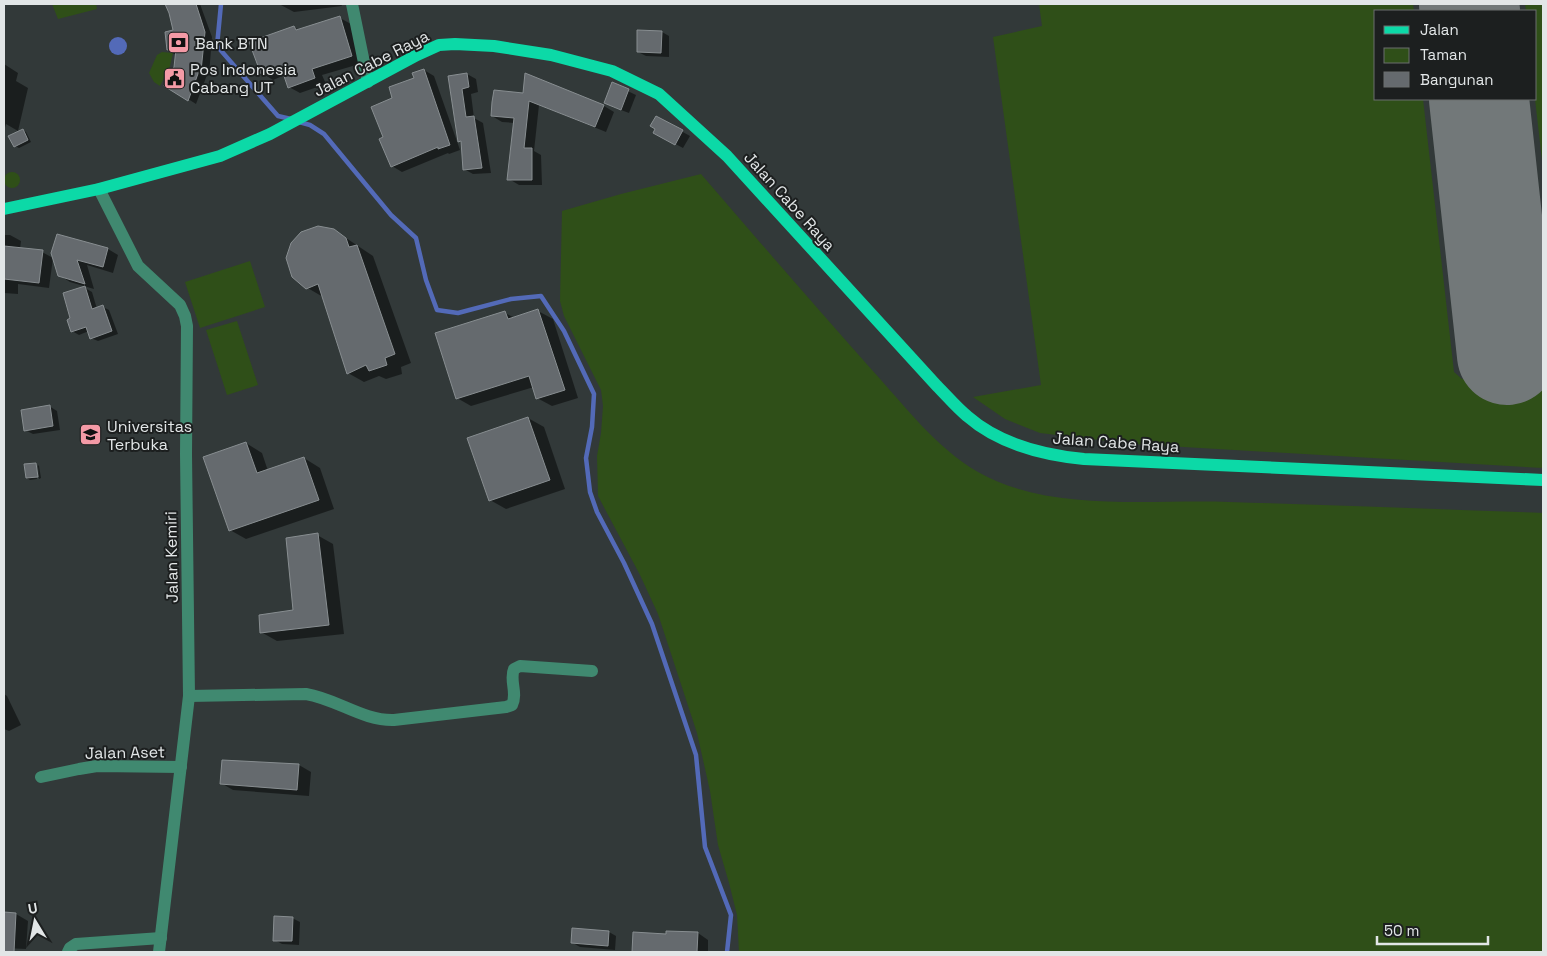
<svg xmlns="http://www.w3.org/2000/svg" width="1547" height="956" font-family="'Space Grotesk',sans-serif">
<style>
.green{fill:#2f4f18}
.water{fill:#536ab8}
.shadow{fill:#0007}
.lines{fill:none;stroke-linecap:round;stroke-linejoin:round}
.stream{stroke:#536ab8;stroke-width:4.5}
.runway{stroke:#727879;stroke-width:100}
.building{fill:#656a6e;stroke:#888e91}
.minor{stroke:#408970;stroke-width:12}
.major{stroke:#0cd9a7;stroke-width:12}
.labels{text-anchor:middle;stroke-width:4;stroke-linejoin:round;paint-order:stroke}
.poi-label{font-size:16px;fill:#e2e6e7;stroke:#1c1f1f;text-anchor:start}
.street-label{font-size:16px;fill:#e2e6e7;stroke:#1c1f1f}
</style>
<rect width="100%" height="100%" fill="#323939"/>
<g class="green">
<path d="M52 4H96L97 9 58 19Z"/>
<path d="M1039 4H1413L1414 11H1376V99H1423L1454 372 1462 379 1543 372V468L1133 444 1040 433 1005 419 973 397 1041 385 993 37 1042 26Z"/>
<path d="M1525 4H1543V169L1535 99 1536 11H1526Z"/>
<path d="M162 52 173 53 170 66 160 86 154 82 149 73 157 55Z"/>
<circle cx="12" cy="180" r="8"/>
<path d="M701 174C758 240 814 305 872 370 905 406 935 447 978 472 1050 513 1149 499 1229 502 1334 505 1438 509 1543 513V952H739L737 915 729 883 718 845 710 791 697 733 658 614 640 575 598 496 597 456 601 433 603 406 601 390 564 316 560 301 562 211 621 194Z"/>
<path d="M250 261 265 307 200 328 185 282Z"/>
<path d="M237 321 258 385 227 395 206 330Z"/>
</g>
<circle class="water" cx="118" cy="46" r="9"/>
<g class="shadow">
<path d="M166 4H200L212 37 209 75H207L196 104 166 85 175 67 176 55 168 50 175 31 170 12Z"/>
<path d="M279 4H341L342 6 294 12Z"/>
<path d="M340 18 351 24 363 63 322 75 326 84 300 93 289 87 285 75 273 80 262 73 294 27 299 30Z"/>
<path d="M662 32 669 36V57L646 56 638 52Z"/>
<path d="M4 64 18 73 16 81 28 88 18 131 6 124 4 131Z"/>
<path d="M424 70 434 76 460 150 449 154 448 153 402 172 392 166 385 138 394 99Z"/>
<path d="M467 74 476 79 478 92 471 94 474 118 483 123 491 173 473 174 464 169 462 143 459 141 450 77Z"/>
<path d="M526 74 604 106 614 112 606 132 539 105 534 151 541 155 542 185H519L509 179 515 123 502 122 492 116 524 94Z"/>
<path d="M613 84 636 95 629 113 613 107Z"/>
<path d="M656 117 690 136 683 148 655 133 657 128Z"/>
<path d="M23 130 26 132 31 142 19 148 15 146Z"/>
<path d="M334 230 373 256 411 363 401 367 402 374 386 379 379 376 364 382 348 373 323 297 306 287Z"/>
<path d="M4 235H10L21 241 20 249 42 252 53 258 49 288 18 284V294L4 293Z"/>
<path d="M57 235 108 249 118 255 113 273 87 265 94 289 70 282 59 275Z"/>
<path d="M85 288 92 292 97 309 103 307 109 310 118 334 98 341 91 338 89 331 79 335 72 331V319Z"/>
<path d="M538 311 553 319 578 398 552 406 537 398 534 387 471 406 457 398 505 313 515 318Z"/>
<path d="M49 406 57 411 60 430 33 434 25 430Z"/>
<path d="M528 418 544 427 565 489 506 509 490 500Z"/>
<path d="M246 443 262 453 268 471 304 458 320 468 334 509 246 539 230 530Z"/>
<path d="M35 464 37 479 30 480 27 478 25 465 36 464H37Z"/>
<path d="M38 465 39 466 41 478 39 479Z"/>
<path d="M317 535 333 544 344 634 277 641 261 632 294 612Z"/>
<path d="M4 694 7 696 21 725 9 731 4 729Z"/>
<path d="M299 765 311 772 309 796 233 790 221 783Z"/>
<path d="M4 913 16 914 28 921 26 949 4 948Z"/>
<path d="M292 918 300 922 299 945 282 944 275 940Z"/>
<path d="M609 932 616 936 615 950 580 947 573 943Z"/>
<path d="M698 933 708 940V952H633L635 934 668 936Z"/>
</g>
<g class="lines">
<g class="stream">
<path d="M221 4 217 46 278 116 291 119"/>
<path d="M299 122 310 125 324 134 391 215 416 238 426 280 437 310 458 313 511 299 541 296 564 331 594 394 592 427 586 458 590 492 597 512 624 563 652 624 696 755 705 847 731 915 727 952"/>
</g>
<g class="runway">
<path d="M1469 4 1470 11"/>
<path d="M1479 99 1507 355"/>
</g>
</g>
<g class="building">
<path d="M165 4H196L205 32 201 71H199L188 101 164 86 174 67 176 49 167 50 165 32 173 30 169 13Z"/>
<path d="M340 16 352 56 312 69 315 78 288 88 281 67 261 74 249 42 294 26 296 30Z"/>
<path d="M637 30 662 31 661 53 637 52Z"/>
<path d="M424 69 450 145 438 149V147L391 167 379 139 383 137 371 107 392 98 389 87 414 78 412 73Z"/>
<path d="M467 73 469 87 462 89 466 117 474 116 482 168 463 170 461 141 458 142 448 76Z"/>
<path d="M525 73 604 105 595 127 529 101 524 148H532V180H507L514 118 491 116 492 102 494 90 523 93Z"/>
<path d="M612 82 629 89 621 110 604 103Z"/>
<path d="M656 116 683 130 675 145 653 133 655 129 650 126Z"/>
<path d="M23 129 28 140 14 147 8 136Z"/>
<path d="M318 226 334 229 346 238 349 247 357 245 395 354 385 358 387 365 369 371 366 365 347 374 318 284 306 289 292 277 286 258 291 243 301 232Z"/>
<path d="M57 234 108 248 103 267 77 260 85 284 58 276 51 253Z"/>
<path d="M4 246 43 250 39 283 4 279Z"/>
<path d="M85 286 92 309 103 305 112 331 90 339 86 327 71 332 67 320 70 318 63 293Z"/>
<path d="M538 309 565 390 536 399 529 376 456 399 435 333 505 311 508 319Z"/>
<path d="M50 405 53 426 24 431 21 410Z"/>
<path d="M528 417 550 480 489 501 467 438Z"/>
<path d="M246 442 257 473 304 457 319 500 229 531 203 457Z"/>
<path d="M36 463 38 477 26 478 24 464Z"/>
<path d="M318 533 329 625 260 633 259 615 293 610 286 538Z"/>
<path d="M222 760 299 764 297 790 220 784Z"/>
<path d="M4 912 16 913 14 952H4Z"/>
<path d="M274 916 293 917 292 941H273Z"/>
<path d="M572 928 609 931 608 946 571 943Z"/>
<path d="M666 931 698 932 697 952H632L633 932 666 934Z"/>
</g>
<g class="lines">
<g class="minor">
<path d="M352 4 368 82"/>
<path d="M99 189 138 266 180 305 185 316 187 326 186 454 189 696 159 952"/>
<path d="M189 696 306 694C337 699 363 721 394 720L506 707 512 705C518 693 509 680 514 669L520 666 592 671"/>
<path d="M41 777 79 769 97 766 181 767"/>
<path d="M68 952 70 948 76 944 161 938"/>
</g>
<path class="major" d="M4 209 99 189 220 156 270 134 417 55 439 45 455 44 494 46 551 55 612 71 659 94 727 156 937 386C947 396 956 407 967 416 999 444 1042 455 1084 459L1543 480"/>
</g>
<defs>
<symbol id="bank-square" viewBox="-11 -11 22 22"><rect x="-9" y="-9" width="18" height="18" rx="4" fill="#f49aa6" stroke="#1c1f1f"/><path d="M-6-4H6V4H-6ZM0-2.3a2.3 2.3 0 1 0 0 4.6a2.3 2.3 0 1 0 0-4.6Z" fill="#111"/></symbol>
<symbol id="civic-square" viewBox="-11 -11 22 22"><rect x="-9" y="-9" width="18" height="18" rx="4" fill="#f49aa6" stroke="#1c1f1f"/><path d="M-.6-6.5H3V-4.5H.6V-3L4-1V1h2V6H-6V1h2V-1L-.6-3ZM-1.2 2.5V6h2.4V2.5Z" fill="#111"/></symbol>
<symbol id="university-square" viewBox="-11 -11 22 22"><rect x="-9" y="-9" width="18" height="18" rx="4" fill="#f49aa6" stroke="#1c1f1f"/><path d="M0-5L7-2L0 1L-7-2ZM-4 1L0 2.5L4 1V4Q0 6-4 4Z" fill="#111"/></symbol>
</defs>
<g fill-rule="evenodd">
<use href="#bank-square" x="166" y="30" width="25" height="25"/>
<use href="#civic-square" x="162" y="66" width="25" height="25"/>
<use href="#university-square" x="78" y="422" width="25" height="25"/>
</g>
<g class="labels">
<g class="poi-label">
<text x="195" y="49">Bank BTN</text>
<text x="190" y="75">Pos Indonesia<tspan x="190" dy="18">Cabang UT</tspan></text>
<text x="107" y="432">Universitas<tspan x="107" dy="18">Terbuka</tspan></text>
</g>
<g class="street-label">
<text transform="translate(371 63) rotate(-27)" y="6">Jalan Cabe Raya</text>
<text transform="translate(790 201) rotate(48)" y="6">Jalan Cabe Raya</text>
<text transform="translate(1116 442) rotate(4)" y="6">Jalan Cabe Raya</text>
<text transform="translate(171 557) rotate(-91)" y="6">Jalan Kemiri</text>
<text transform="translate(125 752) rotate(-1)" y="6">Jalan Aset</text>
</g>
</g>
<rect width="1547" height="956" fill="none" stroke="#e2e6e7" stroke-width="10"/>
<rect x="1374" y="10" width="162" height="90" fill="#1c1f1f" stroke="#6b6f6f"/>
<rect x="1384" y="26" width="25" height="8" fill="#0cd9a7" stroke="#6b6f6f"/>
<text x="1420" y="35" font-size="15" fill="#e2e6e7">Jalan</text>
<rect x="1384" y="48" width="25" height="15" fill="#2f4f18" stroke="#6b6f6f"/>
<text x="1420" y="60" font-size="15" fill="#e2e6e7">Taman</text>
<rect x="1384" y="72" width="25" height="15" fill="#656a6e" stroke="#6b6f6f"/>
<text x="1420" y="85" font-size="15" fill="#e2e6e7">Bangunan</text>
<g transform="translate(35 921) rotate(350)" stroke="#1c1f1f" stroke-width="4" paint-order="stroke">
<path d="M0-4L9 19L0 12L-9 19Z" fill="#e2e6e7"/>
<text y="-8" font-size="14" font-weight="bold" text-anchor="middle" fill="#e2e6e7">U</text>
</g>
<path d="M1377 936v8h111v-8" fill="none" stroke="#e2e6e7" stroke-width="2.5"/>
<text x="1384" y="936" font-size="15" fill="#e2e6e7" stroke="#1c1f1f" stroke-width="4" paint-order="stroke">50 m</text>
</svg>
